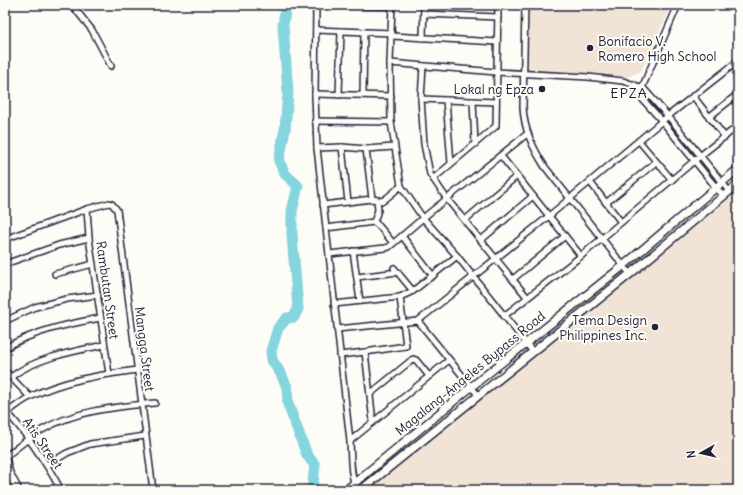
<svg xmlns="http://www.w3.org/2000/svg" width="743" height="495" font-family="Delius,sans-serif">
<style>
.built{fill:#f1e3d5}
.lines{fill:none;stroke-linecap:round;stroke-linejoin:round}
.river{stroke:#84d5dd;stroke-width:11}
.street-casing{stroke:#22223b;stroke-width:8}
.secondary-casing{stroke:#22223b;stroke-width:10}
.street{stroke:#fdfcf7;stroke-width:5}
.secondary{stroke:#fdfcf7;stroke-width:7}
.poi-dot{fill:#22223b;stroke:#fdfcf7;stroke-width:1.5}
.labels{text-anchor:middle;stroke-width:4;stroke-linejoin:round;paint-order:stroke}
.poi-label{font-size:13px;fill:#22223b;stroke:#fdfcf7;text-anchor:end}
.street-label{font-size:13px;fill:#22223b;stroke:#fdfcf7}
.neighbourhood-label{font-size:14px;letter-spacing:1px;fill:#22223b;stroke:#fdfcf7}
</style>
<rect width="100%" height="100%" fill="#fdfcf7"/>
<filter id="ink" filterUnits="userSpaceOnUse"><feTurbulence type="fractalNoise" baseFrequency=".025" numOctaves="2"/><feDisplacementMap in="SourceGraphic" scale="8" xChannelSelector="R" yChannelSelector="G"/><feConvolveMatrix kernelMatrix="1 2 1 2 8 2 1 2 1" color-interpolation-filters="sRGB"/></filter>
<g filter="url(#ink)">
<g class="built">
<path d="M527 5H672L641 71 628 77 527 70Z"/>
<path d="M738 189V490H368L492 388Z"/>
</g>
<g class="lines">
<path class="river" d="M286 5 283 25 288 93 285 129 279 161 285 174 298 186 292 211V235L298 309 294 317 287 318 278 328 271 351 272 360 281 374 287 387 288 404 295 423 307 455 315 465 312 490"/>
<defs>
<g id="street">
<path d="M72 5 92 30 111 66"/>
<path d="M316 5 315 97 317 148 350 441C351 455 350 478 357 490"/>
<path d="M324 5 392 6"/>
<path d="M392 5 390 63 391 122 401 186 423 218 457 256 533 352"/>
<path d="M525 5 523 107C524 130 533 148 545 167L630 274"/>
<path d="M424 14 498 17"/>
<path d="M316 30 392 33"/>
<path d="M392 36 497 42"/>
<path d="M423 38 424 5"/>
<path d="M390 63 496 72 588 77 623 81 643 88 668 116 729 191"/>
<path d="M423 66 421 99 424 144 430 174 447 199 527 297"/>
<path d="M633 84 637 93 662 121 723 196"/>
<path d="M641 90 678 5"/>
<path d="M315 94 391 96"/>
<path d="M339 95 341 31"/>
<path d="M363 95 364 32"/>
<path d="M693 96 725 137"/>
<path d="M421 99 496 102"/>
<path d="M446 100 451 163"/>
<path d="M473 101 475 144"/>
<path d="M709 117 738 94"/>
<path d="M315 121 391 122"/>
<path d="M639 141 672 180"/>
<path d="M342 147 366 149"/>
<path d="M317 148 342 147 348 202"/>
<path d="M501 156 581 256"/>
<path d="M433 179 496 126 498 5"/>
<path d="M590 182 621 222"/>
<path d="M372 199 366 149 394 147"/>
<path d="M606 203 656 162"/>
<path d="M323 205 372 199 383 201 401 186"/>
<path d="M87 209 89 238 109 374"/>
<path d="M465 220 517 176"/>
<path d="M374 222 378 210 377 200"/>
<path d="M326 228 374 222 379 226 393 243"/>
<path d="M402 236 433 276"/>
<path d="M5 239 87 209 109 203 112 204 117 210 153 490"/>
<path d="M481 240 533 196"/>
<path d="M353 251 360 301"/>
<path d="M329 254 385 248 389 247 423 218 527 134"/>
<path d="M5 264 59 245 89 238"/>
<path d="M394 268 413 291"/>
<path d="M55 274 93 264"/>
<path d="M357 277 398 272"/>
<path d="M513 279 565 236"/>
<path d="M334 304 400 297 413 291 457 256"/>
<path d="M504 316 581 256 700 156 738 126"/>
<path d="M5 321 35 307 67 299 98 295"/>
<path d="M418 321 478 395"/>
<path d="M337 329 418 321 549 216 668 116 738 61"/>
<path d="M5 348C34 331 68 324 100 318"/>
<path d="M365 352 406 346 400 297"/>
<path d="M340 355 365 352 373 422"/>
<path d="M5 371 30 397"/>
<path d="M11 377C35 358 75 351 104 345"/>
<path d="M370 394 413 359 416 360 429 376"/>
<path d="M5 410C27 434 45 461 61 490"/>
<path d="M7 412C15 407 22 401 30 397 64 380 100 375 137 370"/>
<path d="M350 441 449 360"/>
<path d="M5 457C17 448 29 437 42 430 76 410 117 407 155 403"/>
<path d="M47 465 67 453 90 444 145 436"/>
</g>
<g id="secondary">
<path d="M5 459 9 473 18 490"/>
<path d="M346 490 471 387 623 266 738 169"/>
<path d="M361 490 630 274 738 184"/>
</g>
</defs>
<use href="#street" class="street-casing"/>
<use href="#secondary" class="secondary-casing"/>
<use href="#street" class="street"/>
<use href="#secondary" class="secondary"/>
</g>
</g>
<g class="poi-dot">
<circle cx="590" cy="48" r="4"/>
<circle cx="542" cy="89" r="4"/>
<circle cx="655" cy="327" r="4"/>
</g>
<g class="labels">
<g class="poi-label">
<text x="598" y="46" text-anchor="start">Bonifacio V.<tspan x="598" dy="15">Romero High School</tspan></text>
<text x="534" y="94">Lokal ng Epza</text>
<text x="647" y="325">Tema Design<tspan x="647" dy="15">Philippines Inc.</tspan></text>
</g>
<g class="street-label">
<text transform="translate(108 290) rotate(82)" y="5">Rambutan Street</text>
<text transform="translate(145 349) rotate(83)" y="5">Mangga Street</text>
<text transform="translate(470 373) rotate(-39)" y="5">Magalang-Angeles Bypass Road</text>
<text transform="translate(43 443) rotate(55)" y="5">Atis Street</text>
</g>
<g class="neighbourhood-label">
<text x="629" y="98">EPZA</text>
</g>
</g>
<rect width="743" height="495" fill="none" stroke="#fdfcf7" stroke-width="20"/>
<rect x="10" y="10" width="723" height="475" fill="none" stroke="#22223b" stroke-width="1.5" filter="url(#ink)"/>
<g transform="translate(701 453) rotate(262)" stroke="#fdfcf7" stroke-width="3" paint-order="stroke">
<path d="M0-3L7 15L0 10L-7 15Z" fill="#22223b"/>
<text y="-6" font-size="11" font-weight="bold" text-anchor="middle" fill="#22223b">N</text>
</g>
</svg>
